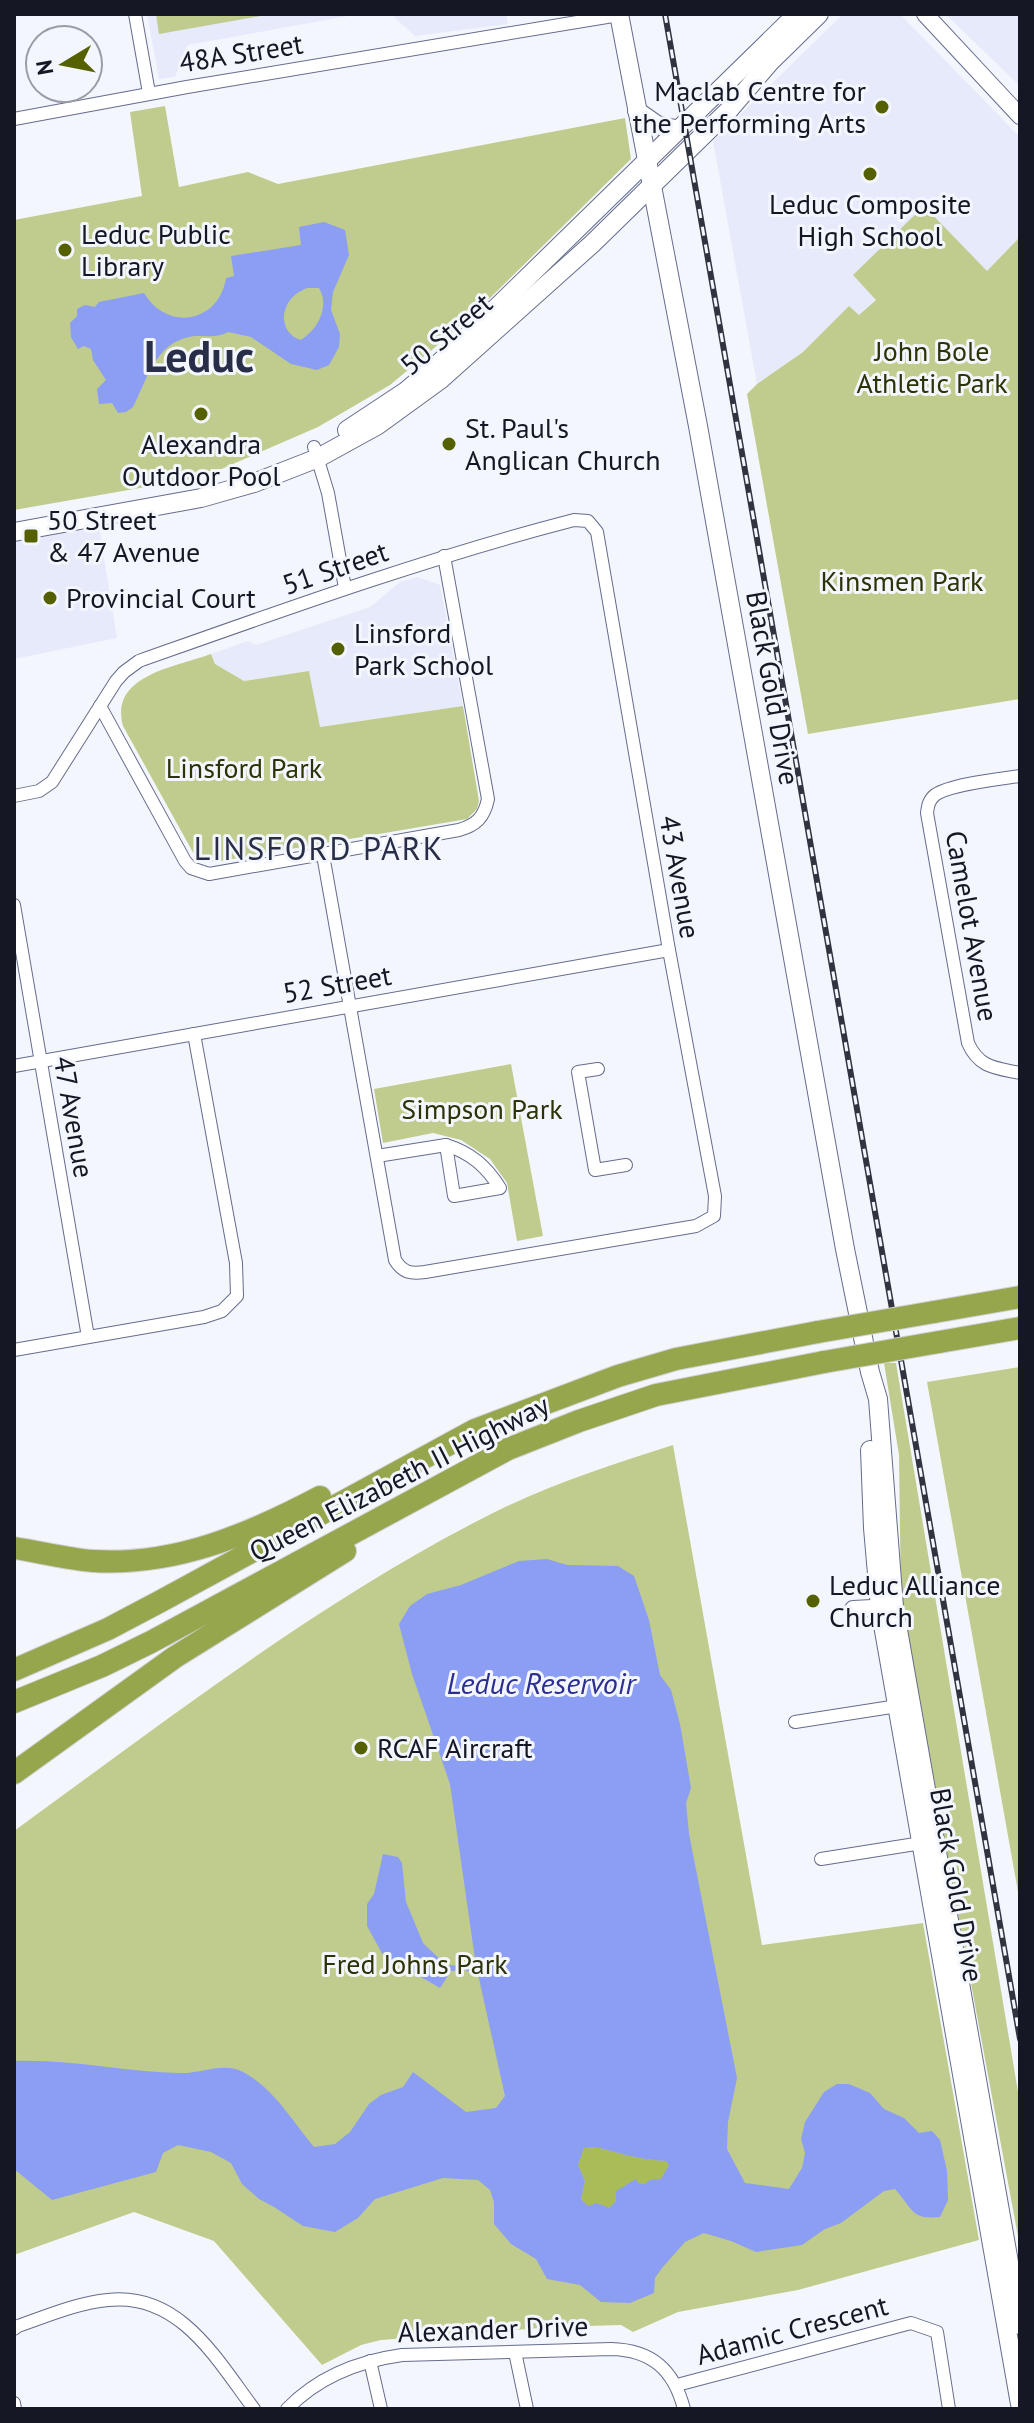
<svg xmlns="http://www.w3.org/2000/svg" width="1034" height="2423" font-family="'PT Sans',sans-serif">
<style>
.built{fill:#e6eafb}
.green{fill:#bfcc8d}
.forest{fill:#aabc57}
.water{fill:#8c9df4;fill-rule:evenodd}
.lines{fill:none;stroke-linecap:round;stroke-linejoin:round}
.minor-casing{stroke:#656c8b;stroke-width:14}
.tertiary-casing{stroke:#656c8b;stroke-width:18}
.secondary-casing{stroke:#656c8b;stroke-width:20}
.motorway-casing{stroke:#d0d1d3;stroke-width:24}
.minor{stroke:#fff;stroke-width:12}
.tertiary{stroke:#fff;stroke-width:16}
.secondary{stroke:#fff;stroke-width:18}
.motorway{stroke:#96a64c;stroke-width:22}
.rail-casing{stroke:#313440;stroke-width:6}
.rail{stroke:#f4f6fd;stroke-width:3;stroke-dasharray:9;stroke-linecap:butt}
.motorway-bridge-casing{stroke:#d0d1d3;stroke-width:24;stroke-linecap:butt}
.motorway-bridge{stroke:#96a64c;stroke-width:22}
.poi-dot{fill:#556100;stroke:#f4f6fd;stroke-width:3}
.labels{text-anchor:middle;stroke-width:6;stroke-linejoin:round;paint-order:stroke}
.street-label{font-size:28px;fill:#151824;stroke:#f4f6fd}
.poi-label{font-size:28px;fill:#151824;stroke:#f4f6fd;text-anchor:start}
.park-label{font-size:28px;fill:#2c3307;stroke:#f4f6fd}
.water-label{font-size:30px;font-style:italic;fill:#2c2e91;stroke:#f4f6fd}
.quarter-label{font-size:32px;letter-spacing:2px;fill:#282e48;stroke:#f4f6fd}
.town-label{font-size:44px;font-weight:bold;fill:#282e48;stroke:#f4f6fd}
</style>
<rect width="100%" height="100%" fill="#f4f6fd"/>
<g class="built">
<path d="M147 14H359L188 45 175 77 159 79Z"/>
<path d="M391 14H506L508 24 415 36Z"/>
<path d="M843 14H900L1020 137V237L987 272 924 207 854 276 876 299 859 316 849 307 803 352 757 384 713 141Z"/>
<path d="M945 14H1020V86Z"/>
<path d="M99 527 117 638 14 659V541Z"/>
<path d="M418 577 440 585 463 706 319 727 309 671 244 681 215 664 211 654 248 641 256 645 370 607 400 582Z"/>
</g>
<g class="green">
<path d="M156 14H272L159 34Z"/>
<path d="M165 106 179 187 248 172 278 184 625 118 631 159 486 302 432 350 390 385 318 427 203 477 14 510V220L142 196 130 112Z"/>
<path d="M924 206 987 271 1020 237V699L808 734 747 394 757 384 803 352 849 306 859 315 876 300 853 275Z"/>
<path d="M211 654 215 664 244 681 309 671 320 727 463 706 479 801 477 809 467 819 215 862H206L195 856 123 726C109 675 176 667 211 654Z"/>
<path d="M511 1064 543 1236 517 1241 507 1183 490 1159 461 1140 433 1133 383 1143 374 1089Z"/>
<path d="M884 1363H896L1020 2104V2247L901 1607 899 1455Z"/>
<path d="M1020 1367V1903L927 1382Z"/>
<path d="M673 1445 762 1945 923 1923 979 2240 798 2290 678 2312 633 2332 621 2325 553 2327 381 2340 361 2345 322 2365 214 2241 134 2212 14 2255V1831C167 1720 318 1602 487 1516 546 1486 610 1465 673 1445Z"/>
</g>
<path class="forest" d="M595 2147C621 2153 640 2160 666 2161L669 2165 661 2180 645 2184 638 2183 636 2180 609 2208 588 2207 581 2199 585 2181 578 2165 584 2148Z"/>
<g class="water">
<path d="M324 222 345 230 349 255 333 292 331 310 340 334 339 347 329 365 317 370 291 364 251 337 228 332C213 340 201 333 185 338 154 347 146 382 133 407L126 412 118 413 112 403 99 404 97 389 106 380 93 360 91 349 84 346 78 349 71 337 70 323 77 316V309L85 305 95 307 99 302 144 293C167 332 219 323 226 278L234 276 231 256 301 245 299 227ZM307 288H319C330 307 318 329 301 340 280 334 279 308 295 295 295 294 306 288 307 288Z"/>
<path d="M547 1559 567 1565 618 1566 634 1576 649 1620 660 1675 671 1690 680 1724 691 1788 686 1803 689 1834 737 2078 728 2122 727 2149 745 2183 789 2189 802 2168 805 2153 801 2139 805 2122 824 2092 837 2084H849L870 2093 884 2109 904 2118 919 2133 932 2131 940 2140 947 2171 948 2200 940 2217C911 2220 913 2209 895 2189L884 2191 841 2223 825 2229 802 2245 756 2252 731 2241 704 2233 685 2242 662 2268 655 2278 654 2293 630 2303 601 2302 580 2285 547 2279 536 2259 511 2244 494 2224V2202L490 2190 478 2180 443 2178 375 2199 358 2218 335 2232 303 2226 274 2207 259 2199 242 2184 231 2163 211 2152 178 2145 163 2153 156 2172 52 2200 14 2169V2061C70 2059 125 2072 180 2073 199 2074 223 2062 241 2071 272 2086 293 2122 314 2147L335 2144 350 2132 369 2104 381 2095 403 2087 413 2072 466 2112 496 2108 505 2096 478 1974 464 1970 451 1971 440 1988 383 1955 367 1926V1904L374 1894 383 1854 398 1857 402 1863 406 1902 423 1943 446 1965 476 1966 450 1784 412 1674 399 1624 410 1606 427 1594 461 1585 519 1561ZM595 2147C621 2153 639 2160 666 2161L669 2165 661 2179 650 2180 645 2184 638 2183 636 2179 616 2191V2201L609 2208 597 2203 588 2206 581 2199 585 2181 578 2165 584 2148Z"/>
</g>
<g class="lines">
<defs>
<g id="minor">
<path d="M135 14 149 93"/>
<path d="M14 119 187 87 619 15"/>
<path d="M314 447 328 493 345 588"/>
<path d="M100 706 185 861 191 868 209 874 459 830C476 825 484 818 488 799L444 556"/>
<path d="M1020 776C1000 779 950 784 935 795 929 800 928 805 927 813L968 1043C979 1068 996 1068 1020 1073"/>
<path d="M14 796 39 791 52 782 116 681 124 672 139 661C283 610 427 558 574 520L588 521 597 532 669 950 715 1196 714 1216 696 1226 425 1272C411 1274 403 1273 395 1260L323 855"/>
<path d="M14 905 88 1337"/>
<path d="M14 1066 669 950"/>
<path d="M598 1069 578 1072 595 1170 626 1165"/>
<path d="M446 1145C471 1153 486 1166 500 1188L454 1196Z"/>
<path d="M377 1156 446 1145"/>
<path d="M14 1350 204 1317 222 1311 237 1296 236 1263 194 1034"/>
<path d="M795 1722 904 1705"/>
<path d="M821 1859 928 1842"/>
<path d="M14 2329 18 2326C47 2316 77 2303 108 2300 180 2292 217 2360 254 2409"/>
<path d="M515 2352 527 2409"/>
<path d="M370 2361 381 2409"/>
<path d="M677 2385 911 2323 937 2332 949 2409"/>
<path d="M14 2403 15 2409"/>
<path d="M287 2409C318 2377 359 2361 402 2355L611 2349C652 2350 674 2370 684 2409"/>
</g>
<g id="tertiary">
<path d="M925 14 1020 116"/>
<path d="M853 1609 892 1607"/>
</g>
<g id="secondary">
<path d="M619 14 698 426 845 1249 870 1372 878 1399 894 1607 1020 2325"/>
<path d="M637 111 657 125 679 130"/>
<path d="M347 430 406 391 448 355 797 14"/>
<path d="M14 532 201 498 254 483 318 458 378 425 440 380 592 244 729 110 771 61 819 14"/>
<path d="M870 1450 873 1528 880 1608 1020 2404"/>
</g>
<g id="motorway">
<path d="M934 1312 1020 1297"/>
<path d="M939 1342 1020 1328"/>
<path d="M14 1548C40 1552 67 1559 93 1561 175 1566 248 1535 320 1497"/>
<path d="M14 1670 108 1629 161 1601 475 1430 618 1376 676 1359 818 1332"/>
<path d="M14 1702 102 1666 151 1642 508 1449 579 1421 656 1395 824 1362"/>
<path d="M14 1773 175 1657 345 1551"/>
</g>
</defs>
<use href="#minor" class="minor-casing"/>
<use href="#tertiary" class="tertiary-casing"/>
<use href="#secondary" class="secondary-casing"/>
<use href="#motorway" class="motorway-casing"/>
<use href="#minor" class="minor"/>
<use href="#tertiary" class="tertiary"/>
<use href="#secondary" class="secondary"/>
<use href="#motorway" class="motorway"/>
<defs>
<path id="rail" d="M665 14 1020 2039"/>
</defs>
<use href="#rail" class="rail-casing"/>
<use href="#rail" class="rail"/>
<defs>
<g id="motorway-bridge">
<path d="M818 1332 934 1312"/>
<path d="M824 1362 939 1342"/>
</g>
</defs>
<use href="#motorway-bridge" class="motorway-bridge-casing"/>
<use href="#motorway-bridge" class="motorway-bridge"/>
</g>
<g class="poi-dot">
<circle cx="882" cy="107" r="8"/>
<circle cx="870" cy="174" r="8"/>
<circle cx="65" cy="250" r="8"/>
<circle cx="201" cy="414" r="8"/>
<circle cx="449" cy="444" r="8"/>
<rect x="23" y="528" width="16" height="16" rx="4"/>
<circle cx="50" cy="598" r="8"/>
<circle cx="338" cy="649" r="8"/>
<circle cx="813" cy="1601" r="8"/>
<circle cx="361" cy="1748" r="8"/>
</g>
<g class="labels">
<g class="street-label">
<text transform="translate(241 53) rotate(-9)" y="10">48A Street</text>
<text transform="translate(446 334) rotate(-40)" y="10">50 Street</text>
<text transform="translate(335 568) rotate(-19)" y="10">51 Street</text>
<text transform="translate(773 688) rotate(80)" y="10">Black Gold Drive</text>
<text transform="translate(680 877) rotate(80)" y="10">43 Avenue</text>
<text transform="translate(972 926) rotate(80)" y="10">Camelot Avenue</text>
<text transform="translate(337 984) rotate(-10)" y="10">52 Street</text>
<text transform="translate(74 1117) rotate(80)" y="10">47 Avenue</text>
<text transform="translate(399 1478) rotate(-27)" y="10">Queen Elizabeth II Highway</text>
<text transform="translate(957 1885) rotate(80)" y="10">Black Gold Drive</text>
<text transform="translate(493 2329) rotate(-2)" y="10">Alexander Drive</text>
<text transform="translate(792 2330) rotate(-15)" y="10">Adamic Crescent</text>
</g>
<g class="poi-label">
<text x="866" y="101" text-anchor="end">Maclab Centre for<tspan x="866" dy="32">the Performing Arts</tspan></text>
<text x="870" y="214" text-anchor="middle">Leduc Composite<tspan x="870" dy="32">High School</tspan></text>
<text x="81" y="244">Leduc Public<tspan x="81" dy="32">Library</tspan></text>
<text x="465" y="438">St. Paul's<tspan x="465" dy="32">Anglican Church</tspan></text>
<text x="201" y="454" text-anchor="middle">Alexandra<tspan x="201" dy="32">Outdoor Pool</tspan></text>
<text x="47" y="530">50 Street<tspan x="47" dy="32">&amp; 47 Avenue</tspan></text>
<text x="66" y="608">Provincial Court</text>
<text x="354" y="643">Linsford<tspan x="354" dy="32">Park School</tspan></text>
<text x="829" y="1595">Leduc Alliance<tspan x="829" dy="32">Church</tspan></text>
<text x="377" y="1758">RCAF Aircraft</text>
</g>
<g class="park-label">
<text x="932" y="361">John Bole<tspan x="932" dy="32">Athletic Park</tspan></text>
<text x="902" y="591">Kinsmen Park</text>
<text x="244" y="778">Linsford Park</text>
<text x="482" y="1119">Simpson Park</text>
<text x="415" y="1974">Fred Johns Park</text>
</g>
<g class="water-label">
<text x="541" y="1694">Leduc Reservoir</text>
</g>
<g class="quarter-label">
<text x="319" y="860">LINSFORD PARK</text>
</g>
<g class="town-label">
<text x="199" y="372">Leduc</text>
</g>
</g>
<rect width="1034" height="2423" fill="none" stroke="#151824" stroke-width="32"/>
<g transform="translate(64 64) rotate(260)"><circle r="38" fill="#f4f6fd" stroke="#9b9da6" stroke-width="2"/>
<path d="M0-6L14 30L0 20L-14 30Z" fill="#556100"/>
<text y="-12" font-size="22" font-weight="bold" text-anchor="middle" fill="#151824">N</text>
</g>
</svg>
